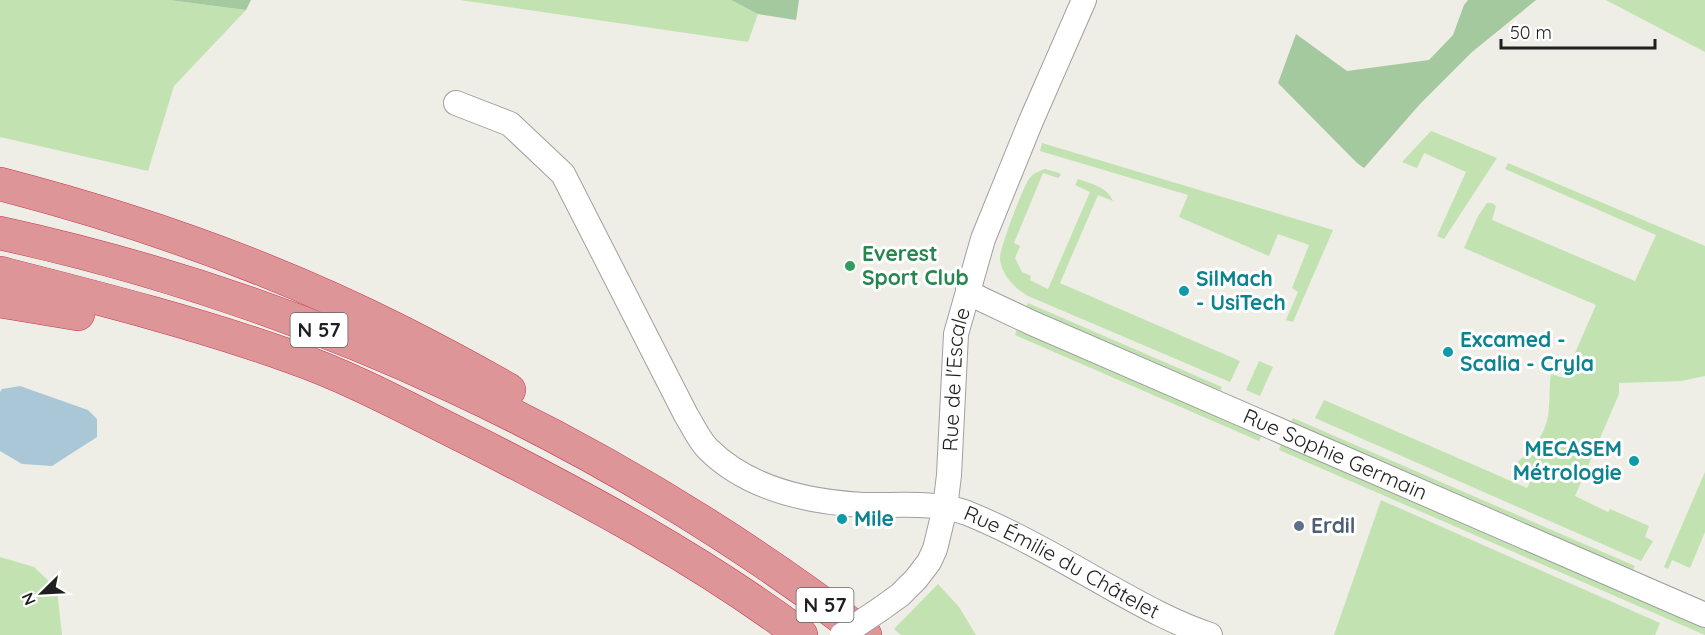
<svg xmlns="http://www.w3.org/2000/svg" width="1705" height="635" font-family="Quicksand,sans-serif">
<style>
.grass{fill:#c2e3b1}
.forest{fill:#a5c99f}
.water{fill:#aac7d8}
.lines{fill:none;stroke-linecap:round;stroke-linejoin:round}
.street-casing{stroke:#a0a0a0;stroke-width:26}
.highway-casing{stroke:#c93653;stroke-width:34}
.street{stroke:#fff;stroke-width:24}
.highway{stroke:#de9598;stroke-width:33}
.street-bridge-casing{stroke:#a0a0a0;stroke-width:26;stroke-linecap:butt}
.street-bridge{stroke:#fff;stroke-width:24}
.leisure-dot{fill:#2e9e5b;stroke:#fff;stroke-width:2}
.culture-dot{fill:#0f9aa8;stroke:#fff;stroke-width:2}
.service-dot{fill:#5c6f8a;stroke:#fff;stroke-width:2}
.labels{text-anchor:middle;stroke-width:6;stroke-linejoin:round;paint-order:stroke}
.shield{fill:#fff;stroke:#626262;stroke-width:1.5}
.shield-label{font-size:20px;font-weight:bold;fill:#1f1f1f}
.leisure-label{font-size:21px;font-weight:bold;fill:#27864d;stroke:#fff;text-anchor:start}
.culture-label{font-size:21px;font-weight:bold;fill:#0d838f;stroke:#fff;text-anchor:start}
.street-label{font-size:21px;fill:#1f1f1f;stroke:#fff}
.service-label{font-size:21px;font-weight:bold;fill:#4e5e75;stroke:#fff;text-anchor:start}
</style>
<rect width="100%" height="100%" fill="#eeede6"/>
<g class="grass">
<path d="M0 0H169L246 10 174 86 148 171 0 137Z"/>
<path d="M460 0H731L758 14 748 42Z"/>
<path d="M1606 0H1705V52Z"/>
<path d="M1431 131 1497 158 1444 239 1437 236 1466 172 1424 153 1417 168 1402 162Z"/>
<path d="M1042 143 1333 230 1293 322 1286 320 1298 292 1292 288 1309 245 1278 234 1269 256 1179 217 1188 195 1040 151Z"/>
<path d="M1508 163 1705 246V376L1681 381 1619 383V394L1575 496 1608 512 1610 509 1649 526 1645 537 1653 541 1641 561 1315 418 1324 400 1527 488 1532 478 1510 467C1531 453 1548 434 1549 407 1550 396 1549 385 1551 374L1564 378 1596 305 1464 248 1478 216 1487 203H1492L1496 206 1492 220 1635 281 1656 235 1505 169Z"/>
<path d="M1045 169 1059 173 1061 175 1058 178 1043 173 1014 243 1020 246 1015 258 1022 272 1031 276 1030 280 1048 289 1090 192 1075 185 1078 179C1092 184 1107 187 1113 201L1098 195 1060 283 1240 361 1230 382 1028 296C1015 288 1002 276 1000 259 999 250 1023 187 1029 179 1032 174 1039 171 1045 169Z"/>
<path d="M1028 303 1222 387 1219 393 1025 309Z"/>
<path d="M1017 329 1262 435 1259 441 1015 335Z"/>
<path d="M1259 361 1273 367 1260 396 1246 390Z"/>
<path d="M1293 418 1635 566 1632 572 1290 423Z"/>
<path d="M1281 444 1705 627V635L1279 450Z"/>
<path d="M1705 472V532L1690 568 1672 560 1668 569 1664 567Z"/>
<path d="M1381 500 1660 623 1655 635H1334Z"/>
<path d="M0 557 34 567 57 589 62 635H0Z"/>
<path d="M938 584 959 607 976 635H901L894 629Z"/>
</g>
<g class="forest">
<path d="M169 0H251L246 10Z"/>
<path d="M731 0H799L796 20 758 14Z"/>
<path d="M1468 0H1536L1472 52 1420 104 1364 168 1357 163 1278 83 1296 34 1347 71 1429 60 1453 35 1464 5Z"/>
</g>
<path class="water" d="M20 386 88 410 97 419V437L52 466 22 464 0 451V392L2 389Z"/>
<g class="lines">
<defs>
<g id="street">
<path id="s1" d="M456 103 510 124 563 174 686 415C693 426 699 440 708 449 748 489 808 502 863 505 897 506 934 501 967 513 1016 533 1062 560 1108 586 1142 605 1174 623 1210 635"/>
<path id="s2" d="M968 291 979 298 1032 323 1705 615"/>
<path id="s3" d="M882 608 900 595 916 579 929 562 935 549 945 508 949 475 956 334 983 239 1031 121 1084 0"/>
</g>
<g id="highway">
<path d="M0 184C135 219 272 267 397 330 435 349 472 369 509 390"/>
<path d="M0 233C312 301 611 441 865 635"/>
<path d="M0 273C98 298 197 323 292 357 355 379 414 412 473 441 587 499 699 559 801 635"/>
<path d="M0 301 78 314"/>
</g>
</defs>
<use href="#street" class="street-casing"/>
<use href="#highway" class="highway-casing"/>
<use href="#street" class="street"/>
<use href="#highway" class="highway"/>
<defs>
<path id="street-bridge" d="M842 635 882 608"/>
</defs>
<use href="#street-bridge" class="street-bridge-casing"/>
<use href="#street-bridge" class="street-bridge"/>
</g>
<circle class="leisure-dot" cx="850" cy="266" r="6"/>
<g class="culture-dot">
<circle cx="1184" cy="291" r="6"/>
<circle cx="1448" cy="352" r="6"/>
<circle cx="1634" cy="461" r="6"/>
<circle cx="842" cy="519" r="6"/>
</g>
<circle class="service-dot" cx="1299" cy="526" r="6"/>
<g class="labels">
<g class="shield">
<rect x="290.5" y="313" width="57" height="34" rx="4.5"/>
<rect x="796.5" y="588" width="57" height="34" rx="4.5"/>
</g>
<g class="shield-label">
<text x="319" y="337">N 57</text>
<text x="825" y="612">N 57</text>
</g>
<g class="leisure-label">
<text x="862" y="261">Everest<tspan x="862" dy="24">Sport Club</tspan></text>
</g>
<g class="culture-label">
<text x="1196" y="286">SilMach<tspan x="1196" dy="24">- UsiTech</tspan></text>
<text x="1460" y="347">Excamed -<tspan x="1460" dy="24">Scalia - Cryla</tspan></text>
<text x="1622" y="456" text-anchor="end">MECASEM<tspan x="1622" dy="24">Métrologie</tspan></text>
<text x="854" y="526">Mile</text>
</g>
<g class="street-label">
<text dy="7" stroke="none"><textPath href="#s3" startOffset="252">Rue de l'Escale</textPath></text>
<text dy="7" stroke="none"><textPath href="#s2" startOffset="402">Rue Sophie Germain</textPath></text>
<text dy="7" stroke="none"><textPath href="#s1" startOffset="822">Rue Émilie du Châtelet</textPath></text>
</g>
<g class="service-label">
<text x="1311" y="533">Erdil</text>
</g>
</g>
<g transform="translate(42 593) rotate(246)" stroke="#ffffff" stroke-width="4.5" paint-order="stroke">
<path d="M0-4.5L10 22L0 15L-10 22Z" fill="#1f1f1f"/>
<text y="-9" font-size="16" font-weight="bold" text-anchor="middle" fill="#1f1f1f">N</text>
</g>
<path d="M1501 39v9h154v-9" fill="none" stroke="#1f1f1f" stroke-width="3"/>
<text x="1510" y="39" font-size="18" fill="#1f1f1f" stroke="#ffffff" stroke-width="4.5" paint-order="stroke">50 m</text>
</svg>
